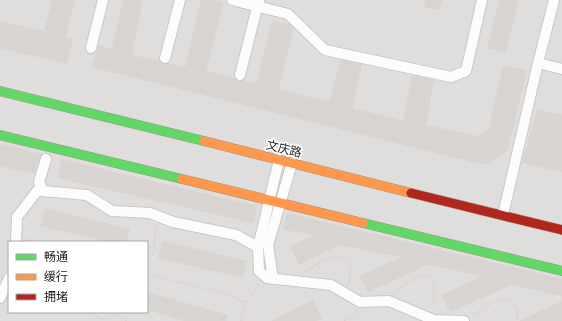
<svg xmlns="http://www.w3.org/2000/svg" width="562" height="321" font-family="Raleway,'Noto Sans SC',sans-serif">
<style>
.residential{fill:#dfdedc;fill-rule:evenodd}
.building{fill:#d7d4d2}
.lines{fill:none;stroke-linecap:round;stroke-linejoin:round}
.street-casing{stroke:#c9c8c7;stroke-width:12}
.fast-casing{stroke:#999a82;stroke-width:10}
.slow-casing{stroke:#999a82;stroke-width:10}
.jam-casing{stroke:#999a82;stroke-width:10}
.path{stroke:#dccecd;stroke-width:1.5;stroke-dasharray:2 2;stroke-linecap:butt}
.street{stroke:#fdfcfc;stroke-width:10}
.fast{stroke:#63d668;stroke-width:9}
.slow{stroke:#ff974d;stroke-width:9}
.jam{stroke:#b3261e;stroke-width:9}
.labels{text-anchor:middle;stroke-width:3.5;stroke-linejoin:round;paint-order:stroke}
.street-label{font-size:12px;fill:#222;stroke:#fff}
</style>
<rect width="100%" height="100%" fill="#f0eeeb"/>
<path class="residential" d="M0 0H562V321H0ZM9 242H147V312H9Z"/>
<g class="building">
<path d="M52 0H75L66 37 73 39 67 64 0 48V21L44 31Z"/>
<path d="M123 0H143L132 55 160 61 164 64 168 63 185 67 201 0H211L223 3 206 71 235 78 239 81H243L256 84 272 20 289 24 294 29 279 89 329 102 340 60 362 64 353 108 403 121 412 75 434 80 426 125 478 136 488 131 503 66 527 70 508 150 485 165 91 67 99 45 112 49Z"/>
<path d="M426 0H442L439 10 424 7Z"/>
<path d="M499 0H519L506 53 487 48Z"/>
<path d="M537 109 562 115V172L522 163Z"/>
<path d="M0 144 42 154 40 157 34 174 0 166Z"/>
<path d="M61 159 257 206 253 223 57 178Z"/>
<path d="M45 208 130 229 126 242H109L40 226Z"/>
<path d="M287 213 562 279V296L512 285 450 312 441 295 483 276 428 265 368 292 359 276 402 257 339 245 299 265 290 246 316 235 283 230Z"/>
<path d="M162 241 247 261 243 278 158 258Z"/>
<path d="M147 292 228 315 226 321H185L147 310Z"/>
<path d="M313 300 322 319 317 321H271Z"/>
<path d="M562 301V321H519Z"/>
</g>
<g class="lines">
<defs>
<g id="street">
<path d="M232 0 288 14 325 50 451 77 466 71 482 0"/>
<path d="M554 0 538 63 562 69"/>
<path d="M91 48 103 0"/>
<path d="M165 58 180 0"/>
<path d="M240 75 259 0"/>
<path d="M46 159 39 182 42 191 87 195 112 211 150 213 173 222 236 235 258 247 279 160"/>
<path d="M503 215 538 63"/>
<path d="M16 242 17 217 41 186"/>
<path d="M258 247 259 271 267 278 331 285 360 302 389 301 434 320 464 321"/>
<path d="M273 279 268 245 292 163"/>
<path d="M0 298 9 278"/>
</g>
<g id="fast">
<path d="M0 91 204 141"/>
<path d="M0 135 182 179"/>
<path d="M363 223 562 271"/>
</g>
<g id="slow">
<path d="M204 141 411 193"/>
<path d="M182 179 363 223"/>
</g>
<path id="jam" d="M411 193 562 230"/>
</defs>
<use href="#street" class="street-casing"/>
<use href="#fast" class="fast-casing"/>
<use href="#slow" class="slow-casing"/>
<use href="#jam" class="jam-casing"/>
<g class="path">
<path d="M26 239 38 242"/>
<path d="M147 266 154 251 156 226"/>
<path d="M305 272C318 263 329 255 345 258L351 268 348 284"/>
<path d="M147 274 225 293 246 303"/>
<path d="M395 293 397 290 418 276 431 277 434 285V310"/>
<path d="M88 312 105 320 117 316 121 312"/>
<path d="M124 312 126 321"/>
<path d="M472 316C482 309 496 299 509 299L518 308 517 321"/>
<path d="M241 321 243 307 259 284"/>
<path d="M344 321 356 315V310"/>
</g>
<use href="#street" class="street"/>
<use href="#fast" class="fast"/>
<use href="#slow" class="slow"/>
<use href="#jam" class="jam"/>
</g>
<g class="labels">
<g class="street-label">
<text transform="translate(284 149) rotate(14)" y="4">文庆路</text>
</g>
</g>
<rect x="8" y="241" width="140" height="72" fill="#ffffff" stroke="#a7a7a7"/>
<rect x="16" y="254" width="20" height="6" fill="#63d668" stroke="#a7a7a7"/>
<text x="44" y="261" font-size="12" fill="#222222">畅通</text>
<rect x="16" y="274" width="20" height="6" fill="#ff974d" stroke="#a7a7a7"/>
<text x="44" y="281" font-size="12" fill="#222222">缓行</text>
<rect x="16" y="294" width="20" height="6" fill="#b3261e" stroke="#a7a7a7"/>
<text x="44" y="301" font-size="12" fill="#222222">拥堵</text>
</svg>
